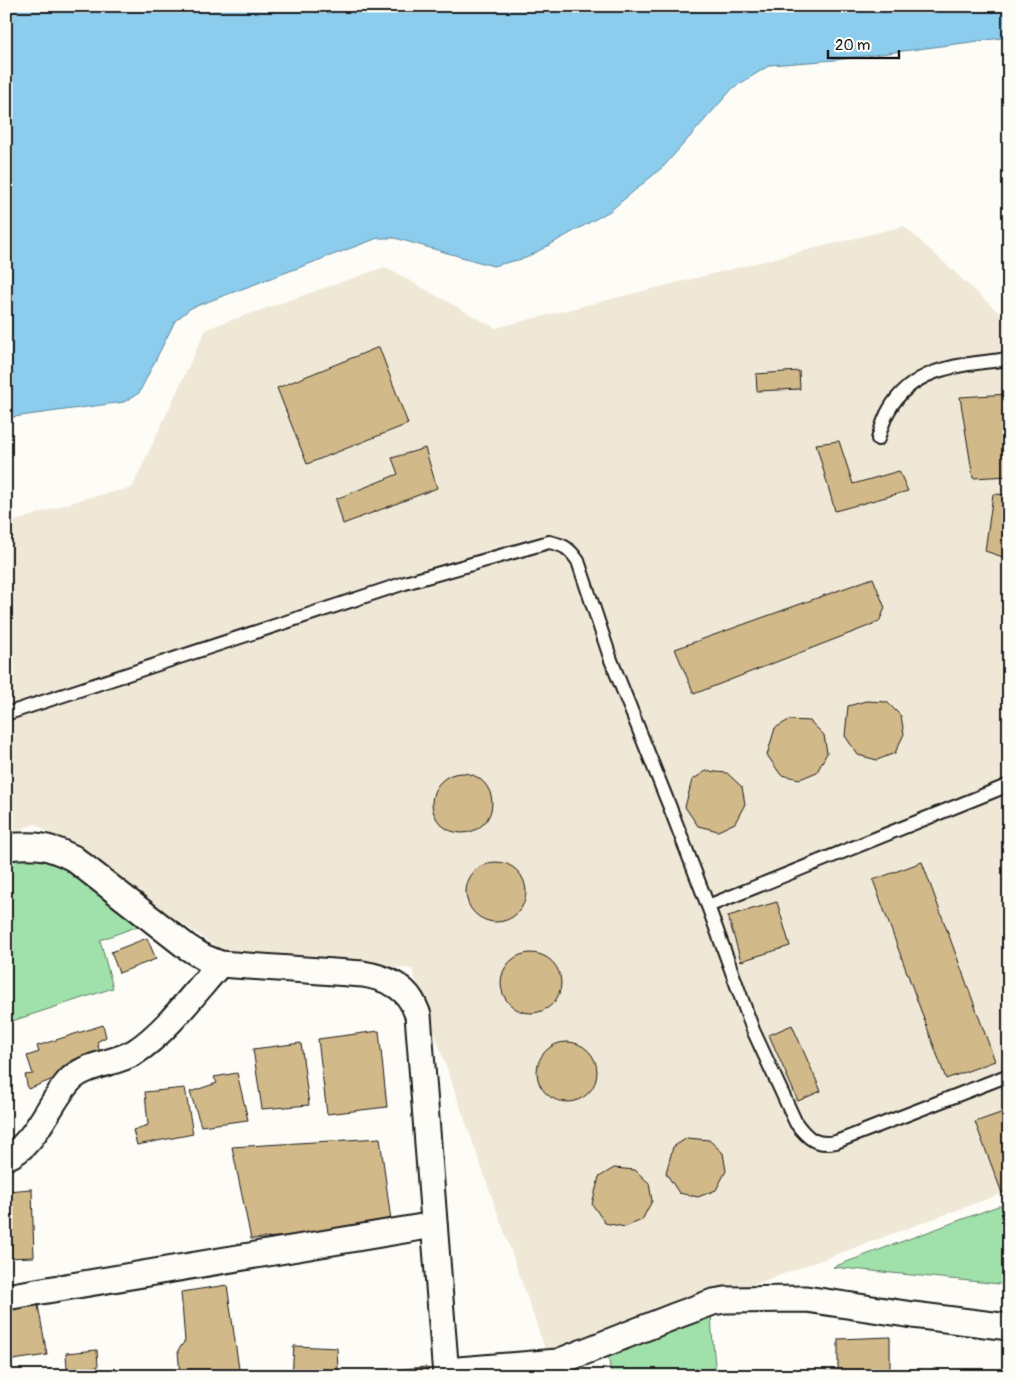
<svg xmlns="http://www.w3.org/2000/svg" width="1015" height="1382" font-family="Pangolin,sans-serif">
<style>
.built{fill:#f0e8d6}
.green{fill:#a0e1ab;stroke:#5e7e64}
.water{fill:#8ccced;stroke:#5f8699}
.building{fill:#d2b989;stroke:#1c1c1c}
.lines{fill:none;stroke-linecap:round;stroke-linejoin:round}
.lane-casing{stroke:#1c1c1c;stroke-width:16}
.street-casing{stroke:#1c1c1c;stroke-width:29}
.lane{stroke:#fdfcf7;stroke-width:12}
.street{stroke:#fdfcf7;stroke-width:25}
</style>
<rect width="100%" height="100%" fill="#fdfcf7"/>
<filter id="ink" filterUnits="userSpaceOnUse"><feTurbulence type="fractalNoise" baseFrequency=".02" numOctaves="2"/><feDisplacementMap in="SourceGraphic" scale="10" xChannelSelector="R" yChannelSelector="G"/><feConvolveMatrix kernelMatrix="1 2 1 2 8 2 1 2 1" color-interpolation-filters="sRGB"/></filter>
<g filter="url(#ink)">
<path class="built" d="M904 226 1009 322V1191L549 1360 412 969 221 950 36 824 6 834V524L83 499 132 488 206 329 385 267 495 328Z"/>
<g class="green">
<path d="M21 853 66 861 144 924 100 940 113 988 6 1023V859Z"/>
<path d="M1009 1202V1285L833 1267Z"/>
<path d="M711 1308 712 1332 716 1376H612L606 1347Z"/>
</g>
<path class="water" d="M6 6H1009V37L835 60 770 65 733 88 664 166 610 211 526 258 493 266 395 238H378L191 308 175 321 139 393 124 402 6 418Z"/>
<g class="building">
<path d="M379 347 408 424 307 464 277 388Z"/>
<path d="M799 371 800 389 757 391 756 374Z"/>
<path d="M1009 394V476L973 478 960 397Z"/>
<path d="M839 441 853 484 899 471 908 491 835 511 816 444Z"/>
<path d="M425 448 437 488 343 524 336 499 398 474 392 458Z"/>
<path d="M993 494 1009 495V559L985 551Z"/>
<path d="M873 578 885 608 879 622 694 694 675 649Z"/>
<path d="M866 701 887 702 901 716 904 734 895 753 877 760 858 755 845 736 848 706Z"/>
<path d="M789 720 810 721 824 735 827 753 817 772 800 779 781 775 767 755 775 728Z"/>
<path d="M706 771 727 773 742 787 745 804 735 823 718 831 698 826 685 807 692 780Z"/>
<circle cx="462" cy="803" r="30"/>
<circle cx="496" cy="892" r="30"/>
<path d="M922 862 995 1061 946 1079 873 880Z"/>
<path d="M777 902 790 946 741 961 728 916Z"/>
<path d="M147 938 156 959 119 973 111 952Z"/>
<circle cx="531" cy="983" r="30"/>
<path d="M103 1025 106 1037 97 1042 102 1060 28 1089 25 1075 33 1074 27 1056 39 1052 37 1046Z"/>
<path d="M792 1025 821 1091 798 1101 769 1035Z"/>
<path d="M379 1031 387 1107 327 1114 318 1039Z"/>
<circle cx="567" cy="1072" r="30"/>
<path d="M301 1043 309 1105 262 1109 253 1049Z"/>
<path d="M237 1073 248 1120 201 1126 190 1092 217 1083 214 1077Z"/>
<path d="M185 1088 193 1134 137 1145 133 1130 148 1125 145 1092Z"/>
<path d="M1009 1110V1191L1002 1193 975 1122Z"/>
<path d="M380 1138 392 1228 251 1239 232 1147Z"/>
<path d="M687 1138 709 1140 723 1153 726 1171 716 1190 698 1197 679 1193 666 1173 673 1147Z"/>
<path d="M614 1168 635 1170 649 1183 652 1201 642 1220 625 1227 605 1223 592 1204 599 1177Z"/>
<path d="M32 1189 34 1257 6 1258V1191Z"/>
<path d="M227 1285 240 1376H180L178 1350 185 1341 181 1292Z"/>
<path d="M38 1305 47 1355 6 1361V1324L10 1323 9 1309Z"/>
<path d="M890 1337V1376H807L806 1372 838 1371V1339Z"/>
<path d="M294 1346 337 1348 338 1371 317 1374V1376H292Z"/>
<path d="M97 1350 98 1367 67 1369 66 1353Z"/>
<path d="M426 1367 428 1376H354V1373Z"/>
</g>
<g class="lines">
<defs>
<g id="lane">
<path d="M878 439C881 429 884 418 889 410 914 365 964 365 1009 359"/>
<path d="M6 714 405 583 549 542C564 545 569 548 578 561L611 660 669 805 708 906 753 1030 796 1123C808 1139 816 1146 836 1142L1009 1075"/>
<path d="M708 906 1009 785"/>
</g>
<g id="street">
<path d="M6 847C36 844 47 845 73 858L187 947 203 957 220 964 363 974C381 977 401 984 411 1000 414 1005 416 1010 418 1015L446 1376"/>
<path d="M6 1157C34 1147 49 1103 69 1081 84 1064 115 1064 135 1052 165 1033 196 991 220 964"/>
<path d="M6 1297 434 1225"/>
<path d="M446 1371 558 1362 675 1316 713 1302 725 1300 806 1299 913 1315 1009 1327"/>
</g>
</defs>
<use href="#lane" class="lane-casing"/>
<use href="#street" class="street-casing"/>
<use href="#lane" class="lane"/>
<use href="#street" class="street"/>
</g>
</g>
<rect width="1015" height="1382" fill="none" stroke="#fdfcf7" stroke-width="25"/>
<rect x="12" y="12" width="990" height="1357" fill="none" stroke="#1c1c1c" stroke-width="2" filter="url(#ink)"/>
<path d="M828 50v8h71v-8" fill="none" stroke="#1c1c1c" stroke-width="2.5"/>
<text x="835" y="50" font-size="15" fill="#1c1c1c" stroke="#fdfcf7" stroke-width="4" paint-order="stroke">20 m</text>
</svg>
